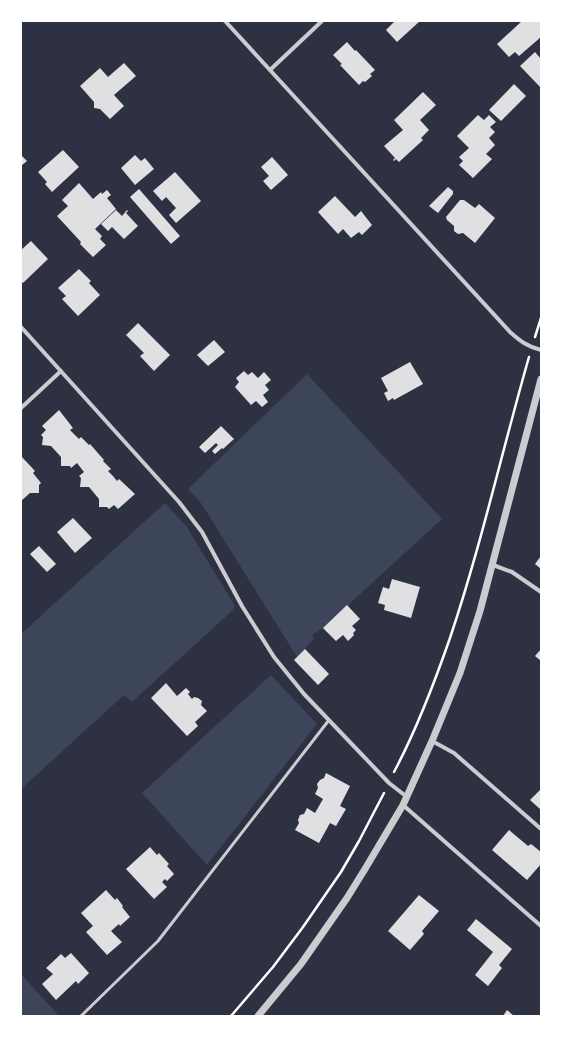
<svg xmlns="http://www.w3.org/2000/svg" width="562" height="1037" font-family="Commissioner,sans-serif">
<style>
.green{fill:#3c4559}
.building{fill:#e0e0e3}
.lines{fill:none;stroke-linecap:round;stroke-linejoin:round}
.path{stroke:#fff;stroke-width:2.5}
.service{stroke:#caccd0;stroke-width:3}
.minor{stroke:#caccd0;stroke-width:4}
.tertiary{stroke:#caccd0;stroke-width:7}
</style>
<rect width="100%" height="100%" fill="#2d3142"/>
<g class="green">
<path d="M307 374 442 519 323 628 312 635 314 639 297 657 201 503 188 489Z"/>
<path d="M165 503 187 527 235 606 232 611 132 702 124 695 21 789V634Z"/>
<path d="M271 675 317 724 207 865 142 793Z"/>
<path d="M21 974 59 1016H21Z"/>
</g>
<g class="building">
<path d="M393 21H420L397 42 386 30 394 22Z"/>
<path d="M522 21H541V37L519 56 515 52 509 57 497 44Z"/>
<path d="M347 42 355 51 356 50 375 70 370 74 372 76 365 82 363 81 359 85 340 65 342 64 333 55Z"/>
<path d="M535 52 541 59V88L520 66Z"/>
<path d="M124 63 136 76 114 95 124 106 110 119 100 109 94 108V102L80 86 100 68 108 77Z"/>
<path d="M514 84 526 96 501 121 489 110Z"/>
<path d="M423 92 436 105 420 120 429 130 421 138 423 140 399 162 396 159 394 161 393 160 395 158 384 146 403 130 394 120Z"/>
<path d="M478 115 484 120 489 115 496 122 490 127 495 132 489 138 495 145 486 154 492 159 473 178 459 165 463 161 459 157 469 148 457 136Z"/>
<path d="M63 150 79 167 52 192 45 184 47 182 38 172Z"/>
<path d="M21 155 27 161 21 166Z"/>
<path d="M135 155 141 161 145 158 154 169 135 185 121 168Z"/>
<path d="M272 157 288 175 271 190 263 181 269 176 261 167Z"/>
<path d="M175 172 201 201 176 223 169 215 176 208 166 197 162 201 153 191Z"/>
<path d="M79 183 93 199 101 192 102 194 107 190 111 195 107 198 116 209 95 229 102 236 100 239 106 245 93 257 80 244 81 242 57 216 68 206 62 200Z"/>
<path d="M448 187 453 191V194L438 213 429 206Z"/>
<path d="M139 189 180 236 171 244 130 197Z"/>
<path d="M335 196 355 217 361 211 372 225 362 235 359 232 351 238 343 229 338 234 318 212Z"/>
<path d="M460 200H464L475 208 479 204 495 218 475 243 463 233 458 234 454 231V226L447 220 446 217Z"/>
<path d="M116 210 122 216 127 210 128 211 126 213 138 226 124 239 112 227 108 231 101 224Z"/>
<path d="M31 241 48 259 23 283 21 281V250Z"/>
<path d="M79 269 91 281 89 283 100 295 78 316 62 299 66 296 58 288Z"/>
<path d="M138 323 170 355 154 371 140 356 144 353 126 335Z"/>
<path d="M214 340 225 352 208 366 197 355Z"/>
<path d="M410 362 423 384 394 400 393 398 388 401 384 393 388 391 381 378Z"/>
<path d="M244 371 248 375 252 372 258 378 264 372 271 380 265 385 269 390 263 395 268 402 262 407 256 401 251 405 235 387 239 382 236 378Z"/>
<path d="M59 410 73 428 70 430 79 439 81 437 89 445 90 444 104 460 103 461 111 469 108 471 113 476 117 481 119 479 135 494 118 509 114 505 109 509 107 507H99V499L89 487H80L81 478 79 476 84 472 77 463 71 468 70 466H61V457L51 446 42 445 43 437 41 435 46 430 42 426Z"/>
<path d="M221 426 234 439 223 449 222 448 215 454 212 451 218 445 216 443 205 453 199 447Z"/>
<path d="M21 456 35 471 33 473 41 483 39 485V493H30L21 501Z"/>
<path d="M73 518 92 538 75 553 57 532Z"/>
<path d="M39 546 56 564 47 572 30 554Z"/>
<path d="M541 556V569L535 564Z"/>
<path d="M392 579 420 587 411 618 384 610 385 605 378 603 383 587 389 589Z"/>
<path d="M347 605 360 619 352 626 356 630 353 633 354 635 348 641 343 635 336 641 323 628Z"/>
<path d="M305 649 329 674 318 685 294 660Z"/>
<path d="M541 649V661L535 656Z"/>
<path d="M166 683 177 696 186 688 190 692 188 694 192 699 194 697 198 698 202 701 201 705 207 711 195 722 198 726 187 736 151 698Z"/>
<path d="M326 773 350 786 340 806 346 809 336 826 330 823 319 843 295 830 299 823 298 820 300 815 304 814 307 808 315 813 323 799 315 794 318 788 317 784 320 780 324 778Z"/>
<path d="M541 789V810L530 800Z"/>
<path d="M509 830 528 846 531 844 541 852V864L527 880 492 850Z"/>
<path d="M150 847 157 855 159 853 169 864 167 866 174 874 167 881 165 879 162 882 167 887 154 899 126 869Z"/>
<path d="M106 890 115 900 117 898 123 906 122 907 130 917 120 926 119 924 111 931 122 942 107 955 86 932 93 926 81 913Z"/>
<path d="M419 895 439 911 422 931 424 934 410 950 388 931Z"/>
<path d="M476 919 512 949 499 965 502 968 488 986 475 975 493 952 467 930Z"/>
<path d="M71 953 89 973 78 984 76 981 56 1000 42 984 53 974 46 968 61 954 65 958Z"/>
<path d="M507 1010 514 1016H503Z"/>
</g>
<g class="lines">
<g class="path">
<path d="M535 337 541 318"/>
<path d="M394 772C417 729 434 684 450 638 481 546 502 451 529 357"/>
<path d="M231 1016 273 967 303 927 341 872 359 841 384 793"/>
</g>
<path class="service" d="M81 1016 158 941 329 720"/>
<g class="minor">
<path d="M225 21 510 332C520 341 528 347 541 350"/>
<path d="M270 70 322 21"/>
<path d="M21 327 179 502 202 532 242 606 274 657 304 694 389 783 407 797"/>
<path d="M21 408 61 371"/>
<path d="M493 565 512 572 541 592"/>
<path d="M432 741 454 753 541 829"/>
<path d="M403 805 541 926"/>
</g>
<path class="tertiary" d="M258 1016 301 964 347 898 365 869 403 805 432 741 460 673 480 611 541 379"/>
</g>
<rect width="562" height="1037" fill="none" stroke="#ffffff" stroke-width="44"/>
</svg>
